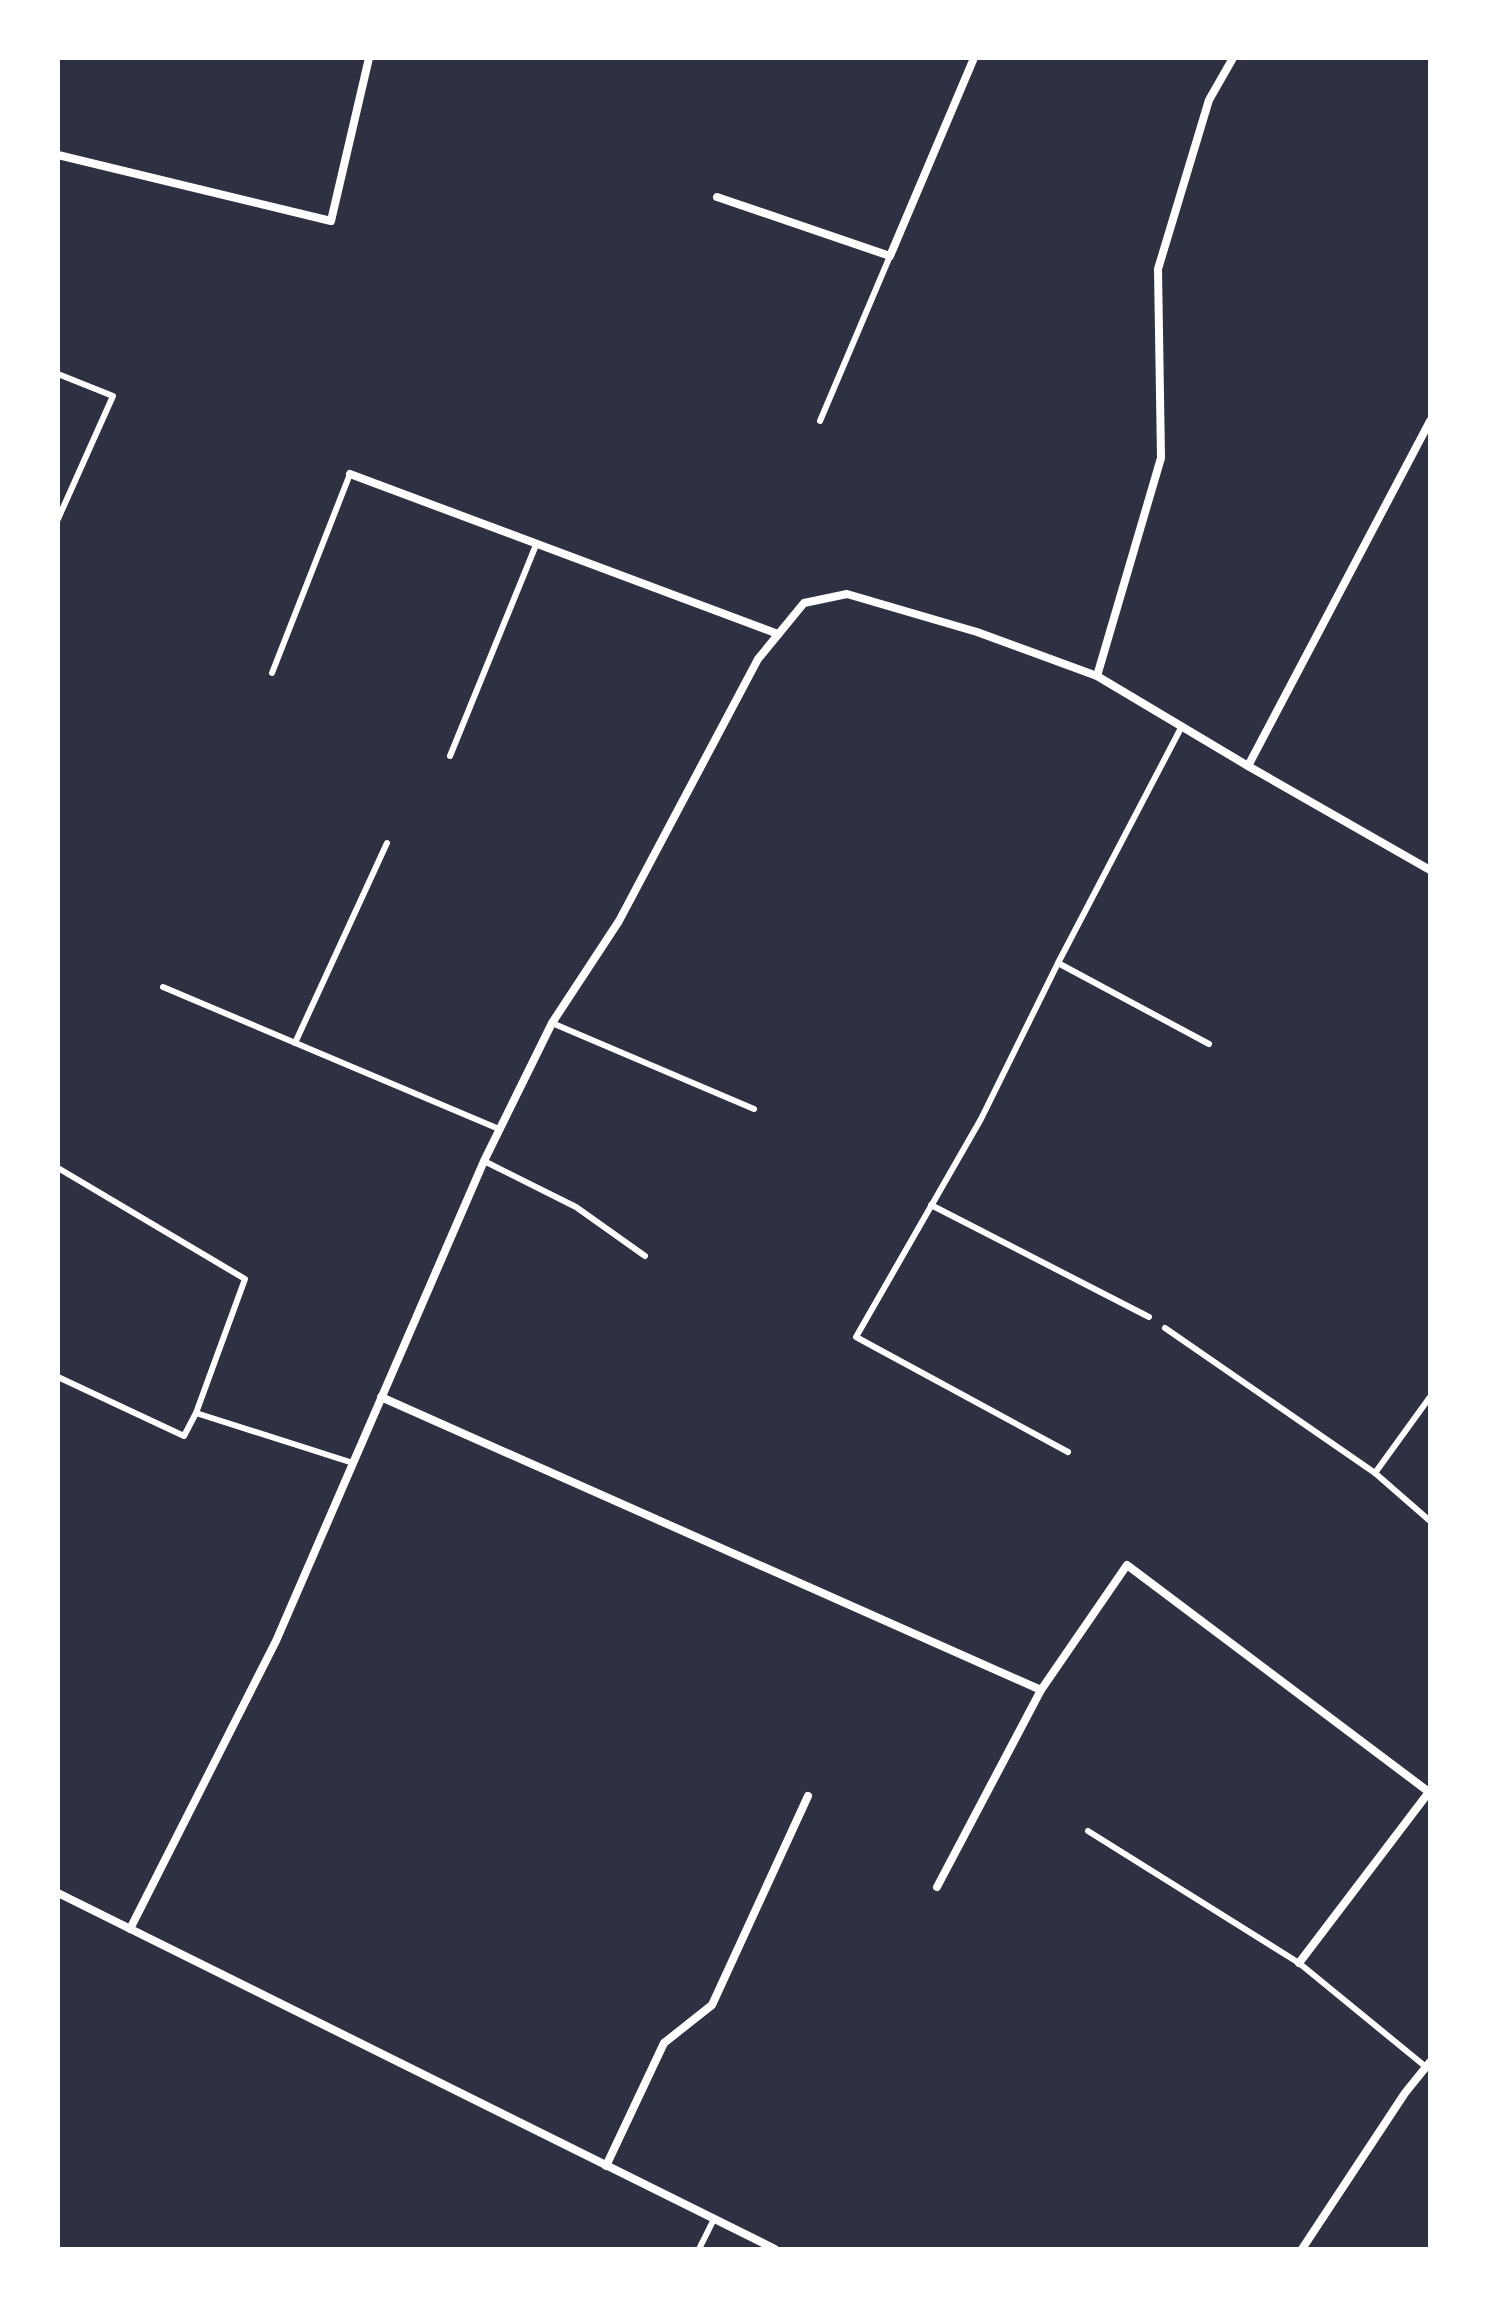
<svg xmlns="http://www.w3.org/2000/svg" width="1488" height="2307" font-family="Montserrat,sans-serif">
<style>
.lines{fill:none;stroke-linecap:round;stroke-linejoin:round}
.service{stroke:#fff;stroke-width:6}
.minor{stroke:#fff;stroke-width:8}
</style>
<rect width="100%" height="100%" fill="#2d3142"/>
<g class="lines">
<g class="service">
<path d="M58 374 113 396 58 519"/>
<path d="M820 421 890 256"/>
<path d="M272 673 350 474"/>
<path d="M450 756 536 545"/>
<path d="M1058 963 1209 1044"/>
<path d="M163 987 499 1129"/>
<path d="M552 1023 754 1109"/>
<path d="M295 1043 387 843"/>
<path d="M484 1161 576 1207 645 1256"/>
<path d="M58 1168 245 1279 196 1413"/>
<path d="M931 1205 1149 1317"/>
<path d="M1165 1328 1375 1473 1430 1521"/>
<path d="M58 1377 184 1436 196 1413 353 1463"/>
<path d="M1068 1452 856 1337 981 1119 1058 963 1182 726"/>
<path d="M1375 1473 1430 1397"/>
<path d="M1088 1831 1299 1963 1426 2067"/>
<path d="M699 2249 714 2219"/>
</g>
<g class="minor">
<path d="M58 155 331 221 369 58"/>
<path d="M717 197 890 256 974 58"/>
<path d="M350 474 778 634"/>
<path d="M1097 676 1161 458 1158 269 1209 100 1233 58"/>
<path d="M1248 766 1430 421"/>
<path d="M381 1397 1041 1690"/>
<path d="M937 1887 1041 1690 1127 1565 1429 1792 1299 1963"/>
<path d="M58 1893 775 2249"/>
<path d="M130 1929 276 1641 484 1161 552 1023 619 921 758 659 804 603 847 594 977 632 1097 676 1248 766 1430 870"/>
<path d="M606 2166 664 2043 712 2005 808 1796"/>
<path d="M1302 2249 1405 2093 1430 2062"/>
</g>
</g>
<rect width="1488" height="2307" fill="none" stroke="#ffffff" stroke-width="120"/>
</svg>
